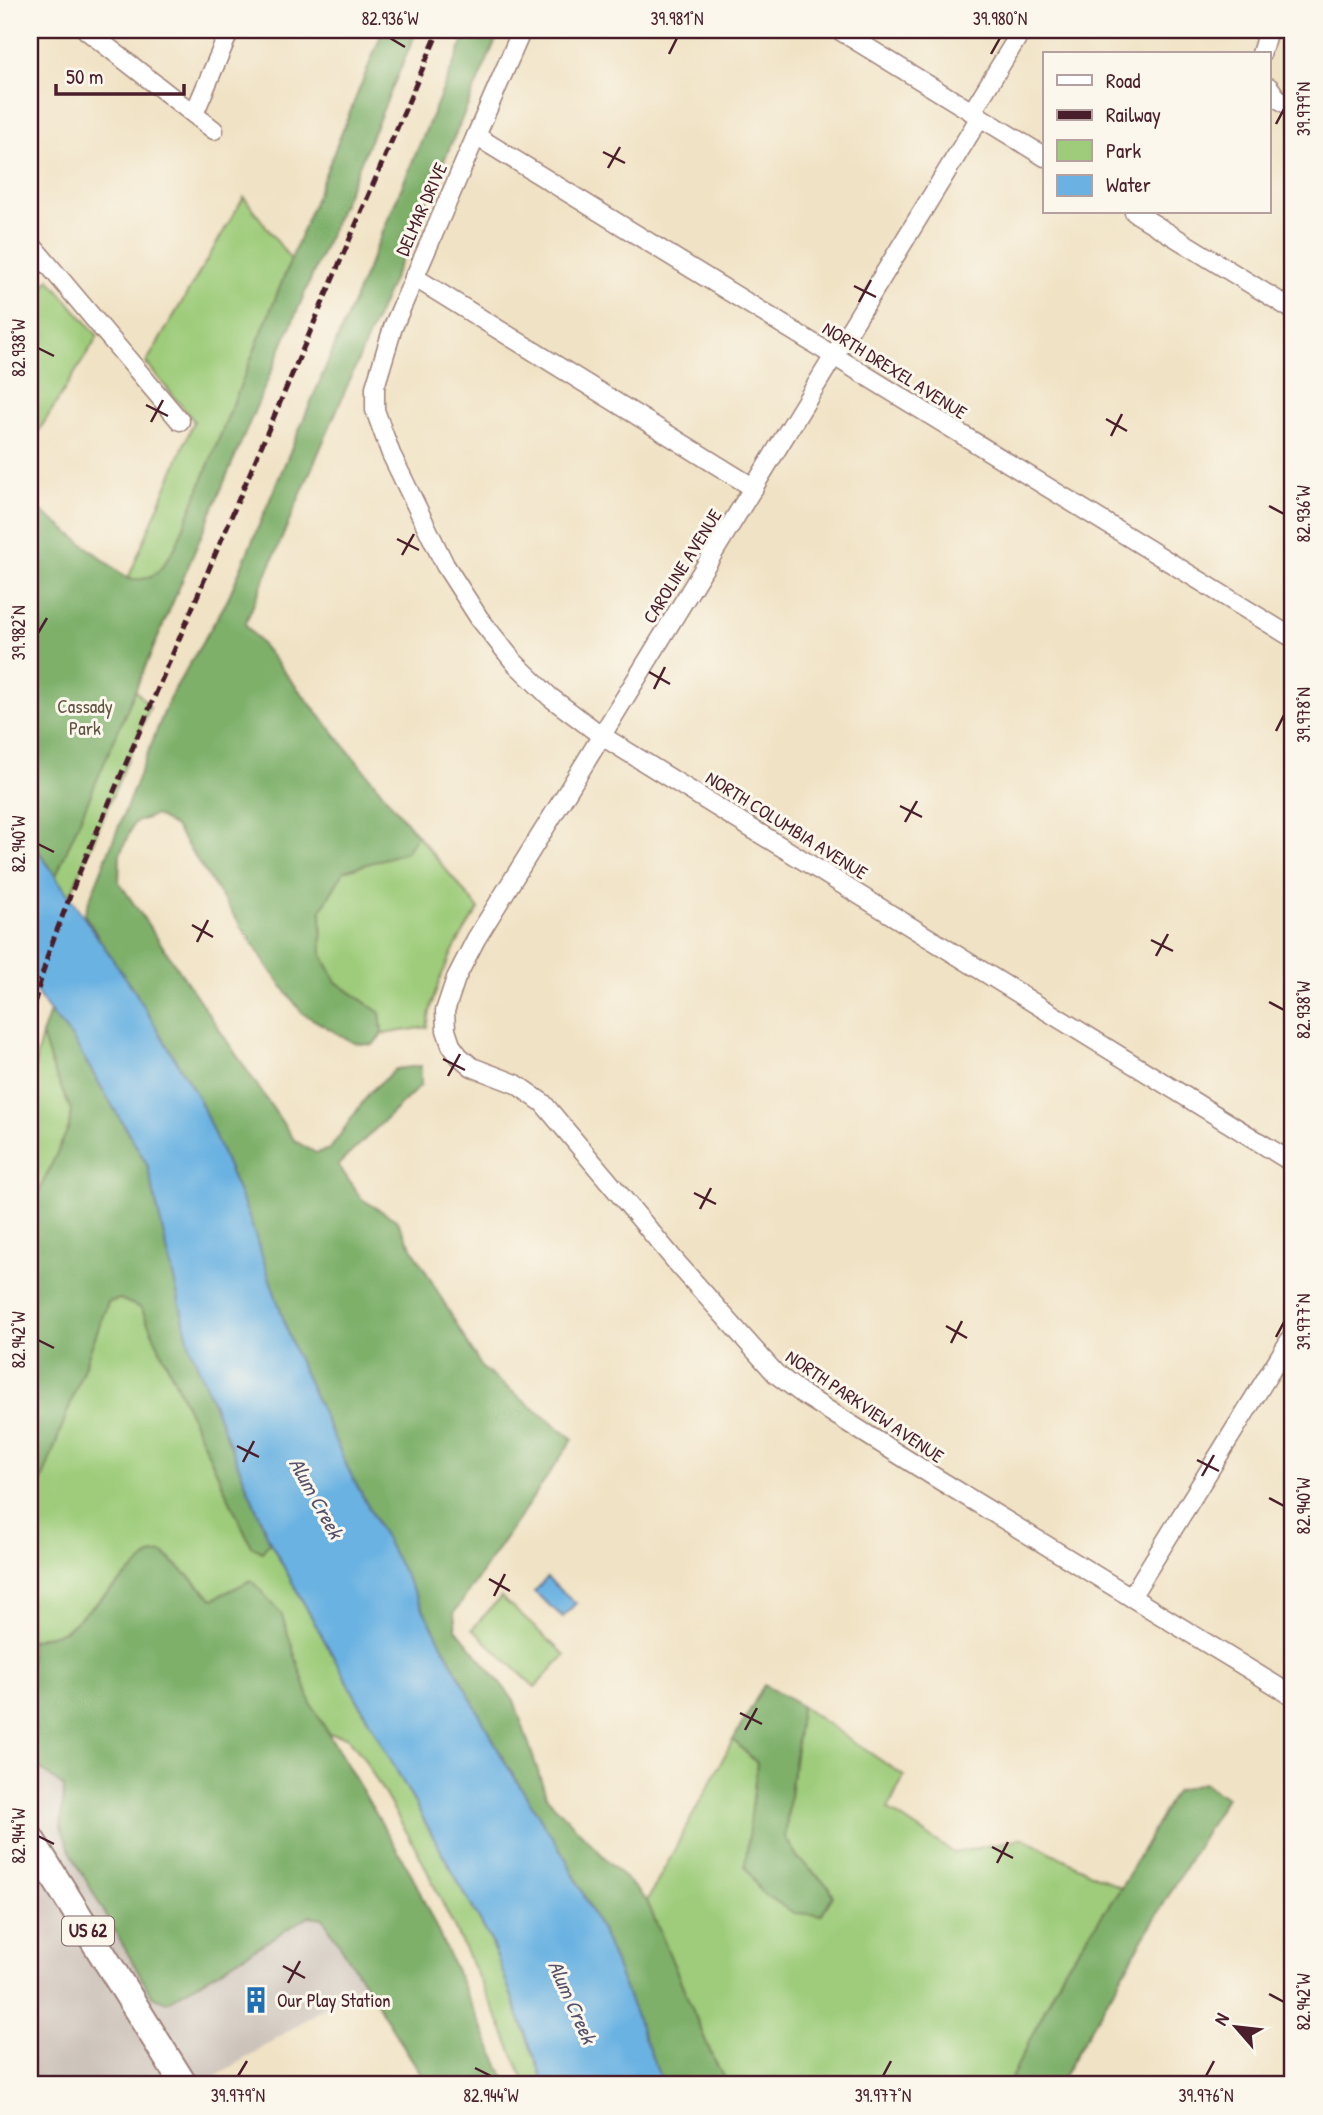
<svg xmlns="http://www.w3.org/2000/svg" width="1323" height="2115" font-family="'Patrick Hand',sans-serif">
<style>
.industrial{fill:#ccc2b9}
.green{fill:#9ecc7a;stroke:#747652;stroke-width:2}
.forest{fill:#7eb06a;stroke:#64684a;stroke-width:2}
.water{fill:#6bb2e2;stroke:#5a6886;stroke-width:2}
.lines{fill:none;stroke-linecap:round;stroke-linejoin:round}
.minor-casing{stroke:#9d8078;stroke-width:21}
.primary-casing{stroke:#9d8078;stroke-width:30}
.minor{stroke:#fff;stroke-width:18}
.primary{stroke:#fff;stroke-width:26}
.rail{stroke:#4a1f2b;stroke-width:5;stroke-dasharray:10 5;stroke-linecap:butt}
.ticks{fill:none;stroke:#4a1f2b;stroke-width:2.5}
.labels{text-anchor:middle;stroke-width:6;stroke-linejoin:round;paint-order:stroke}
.shield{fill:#fbf7ec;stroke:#7f6065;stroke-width:2}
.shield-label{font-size:18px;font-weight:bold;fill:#4a1f2b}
.street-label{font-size:19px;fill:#4a1f2b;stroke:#fbf7ec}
.park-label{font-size:19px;fill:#635343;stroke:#fbf7ec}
.poi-label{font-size:19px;fill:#4a1f2b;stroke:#fbf7ec;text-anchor:start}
.water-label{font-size:21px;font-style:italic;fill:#56526b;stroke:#fbf7ec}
.neatline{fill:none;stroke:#4a1f2b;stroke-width:2.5}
.ticks-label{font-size:18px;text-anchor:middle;fill:#4a1f2b}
</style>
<rect width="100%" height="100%" fill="#fbf7ec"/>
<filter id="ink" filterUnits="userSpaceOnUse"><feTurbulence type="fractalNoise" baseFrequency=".0143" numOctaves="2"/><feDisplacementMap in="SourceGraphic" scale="14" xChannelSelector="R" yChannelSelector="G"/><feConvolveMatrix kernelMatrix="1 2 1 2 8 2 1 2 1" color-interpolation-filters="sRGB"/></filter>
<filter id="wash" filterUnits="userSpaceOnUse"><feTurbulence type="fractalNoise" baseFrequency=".00686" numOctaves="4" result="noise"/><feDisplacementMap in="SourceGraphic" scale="28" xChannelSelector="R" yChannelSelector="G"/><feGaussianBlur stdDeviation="1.57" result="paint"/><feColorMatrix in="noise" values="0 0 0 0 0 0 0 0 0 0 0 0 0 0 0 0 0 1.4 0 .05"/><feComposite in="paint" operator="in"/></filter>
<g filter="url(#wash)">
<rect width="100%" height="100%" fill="#f0e2c4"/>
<path class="industrial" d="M30 1761 64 1787 61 1827 167 2002 309 1916 323 1918 365 1982 203 2085H30Z"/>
<g class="green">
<path d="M244 197 291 260 176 546C163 567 156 583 128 579L194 421 146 363Z"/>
<path d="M49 279 98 336 30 445V309Z"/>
<path d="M30 566 150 707 69 898 30 840Z"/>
<path d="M417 835 479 909C454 944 434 984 427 1027L382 1034 380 1013 336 982 322 955 321 910 344 871 406 852Z"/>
<path d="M42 1035 53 1069 71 1110 69 1127 30 1211V1084Z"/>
<path d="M120 1299 141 1308 251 1546 262 1552 270 1542 491 1941 545 2085H526L500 2023 417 1850 363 1757 347 1737 328 1733 311 1704 281 1613 213 1599 164 1553 150 1555 65 1631 30 1640V1508L43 1478 108 1302Z"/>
<path d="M501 1597 565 1655 535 1687 472 1629Z"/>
<path d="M801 1706 904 1776 888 1809 954 1853 1023 1838 1121 1888 1064 1970 1008 2085H728L712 2056 647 1901 733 1740 757 1763 746 1866 821 1915 833 1895 829 1887 798 1858 785 1837Z"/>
</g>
<g class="forest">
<path d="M383 30H417L56 876 30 839V502L128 579C156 583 163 567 176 546Z"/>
<path d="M468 30H500L245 624 417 835 406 852 344 871 321 910 322 955 336 982 380 1013 382 1034 373 1045 354 1043 302 1013 270 970 175 827 155 815 134 823 120 854 119 882 295 1141 316 1153 330 1149 370 1092 396 1069 421 1066V1085L338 1165 362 1199 396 1220 482 1368 573 1439 454 1613 456 1629 514 1700 547 1798 647 1901 712 2056 728 2085H663L606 1941 566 1859 506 1764 349 1471 295 1353 247 1212 200 1101 84 914 170 697 227 601Z"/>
<path d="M50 1012 71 1036 147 1164 190 1347 270 1542 262 1552 251 1546 141 1308 120 1299 108 1302 43 1478 30 1508V1211L69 1127 71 1110 53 1069 42 1035Z"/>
<path d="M163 1553 213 1599 251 1580 281 1613 311 1704 412 1875 508 2085H428L323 1918 309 1916 167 2002 152 1996 74 1859 61 1827 64 1787 30 1761V1641L65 1631 150 1555Z"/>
<path d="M764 1685 801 1706 785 1837 798 1858 829 1887 833 1896 821 1915 794 1913 760 1891 745 1866 757 1763 733 1740Z"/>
<path d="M1203 1783 1226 1797 1058 2085H1008L1064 1970 1121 1888 1175 1791Z"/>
</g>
<g class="water">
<path d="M30 839 134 990 200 1101 247 1212 295 1353 349 1471 506 1764 566 1859 606 1941 663 2085H545L491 1941 270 1542 190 1347 147 1164 71 1036 50 1012 30 983Z"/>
<path d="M547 1578 576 1603 563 1617 534 1592Z"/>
</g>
</g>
<g filter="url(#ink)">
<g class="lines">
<defs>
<g id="minor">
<path d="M86 30 214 130"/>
<path d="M522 30 393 327 375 387V410L391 454 445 565 479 618 514 662 550 697 602 736 1293 1163"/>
<path d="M839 30 1045 157"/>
<path d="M1261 54 1268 30"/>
<path d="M1269 87 1277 98 1293 108"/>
<path d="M972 112 1022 30"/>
<path d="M194 114 230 30"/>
<path d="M980 117 566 794 476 939 456 978 445 1011 446 1030 451 1045 459 1056 472 1067 516 1084 543 1103 677 1263 776 1374 804 1395 933 1476 1293 1696"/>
<path d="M476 136 1293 638"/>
<path d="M1134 212 1293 310"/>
<path d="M30 243 180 421"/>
<path d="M414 277 754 488"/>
<path d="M1131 1597 1293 1335"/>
</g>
<path id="primary" d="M30 1838 184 2085"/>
</defs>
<use href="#minor" class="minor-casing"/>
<use href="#primary" class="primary-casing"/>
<use href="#minor" class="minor"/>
<use href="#primary" class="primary"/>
<path class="rail" d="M30 1018 49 951 77 878 439 30"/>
</g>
</g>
<path class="ticks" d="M390 38 405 47M669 54 677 38M991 54 1000 38M1276 124 1284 109M603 152 625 163M608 168 620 147M854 286 876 297M859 302 871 280M38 348 54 356M146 405 168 416M1106 419 1127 431M151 422 163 400M1111 436 1122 414M1269 506 1284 514M397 539 419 550M402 555 414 534M38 633 47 618M649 672 670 684M654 689 665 667M1276 731 1284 715M900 806 922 817M905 822 917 801M38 844 54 852M192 925 213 937M1151 940 1173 951M197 942 208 920M1156 956 1168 934M1269 1002 1284 1010M443 1059 465 1070M448 1076 460 1054M694 1193 716 1204M700 1209 711 1188M946 1326 967 1338M1276 1337 1284 1322M38 1340 54 1348M951 1343 962 1321M237 1446 259 1457M1197 1460 1219 1471M243 1462 254 1441M1202 1476 1214 1455M1269 1498 1284 1506M489 1579 510 1591M494 1596 505 1574M740 1713 762 1724M745 1730 757 1708M38 1836 54 1844M992 1847 1013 1858M997 1863 1008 1842M283 1966 305 1978M288 1983 300 1961M1269 1994 1284 2002M475 2068 491 2076M238 2076 247 2061M883 2076 891 2061M1206 2076 1214 2061"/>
<defs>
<symbol id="building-bare" viewBox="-9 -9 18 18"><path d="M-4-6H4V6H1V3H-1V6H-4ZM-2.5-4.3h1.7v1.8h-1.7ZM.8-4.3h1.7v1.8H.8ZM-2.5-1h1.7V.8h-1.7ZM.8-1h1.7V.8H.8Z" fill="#1f6fb2" stroke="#fbf7ec" stroke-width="2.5" paint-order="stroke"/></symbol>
</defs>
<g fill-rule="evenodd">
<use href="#building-bare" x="237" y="1981" width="38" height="38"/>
</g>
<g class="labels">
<rect class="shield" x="62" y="1916.5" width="52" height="29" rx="5"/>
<g class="shield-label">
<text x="88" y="1937">US 62</text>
</g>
<g class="street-label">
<text transform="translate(421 209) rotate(-66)" y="7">DELMAR DRIVE</text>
<text transform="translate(895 370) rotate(32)" y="7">NORTH DREXEL AVENUE</text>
<text transform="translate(682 566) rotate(-58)" y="7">CAROLINE AVENUE</text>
<text transform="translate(787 825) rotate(32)" y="7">NORTH COLUMBIA AVENUE</text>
<text transform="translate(865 1406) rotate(34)" y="7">NORTH PARKVIEW AVENUE</text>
</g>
<g class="park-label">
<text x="85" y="713">Cassady<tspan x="85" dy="22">Park</tspan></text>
</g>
<g class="poi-label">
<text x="277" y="2007">Our Play Station</text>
</g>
<g class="water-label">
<text transform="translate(316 1498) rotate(61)" y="7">Alum Creek</text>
<text transform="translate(572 2002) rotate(66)" y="7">Alum Creek</text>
</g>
</g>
<rect width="1323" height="2115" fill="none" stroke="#fbf7ec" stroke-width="77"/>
<rect x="1043" y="52" width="228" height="161" fill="#fbf7ec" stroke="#b4a19f" stroke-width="2"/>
<rect x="1057" y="75" width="35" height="10" fill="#ffffff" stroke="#b4a19f" stroke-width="2"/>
<text x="1106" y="88" font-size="21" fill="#4a1f2b">Road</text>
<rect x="1057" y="110" width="35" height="10" fill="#4a1f2b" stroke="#b4a19f" stroke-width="2"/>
<text x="1106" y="122" font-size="21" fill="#4a1f2b">Railway</text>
<rect x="1057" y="140" width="35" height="21" fill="#9ecc7a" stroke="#b4a19f" stroke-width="2"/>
<text x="1106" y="158" font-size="21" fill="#4a1f2b">Park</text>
<rect x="1057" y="175" width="35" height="21" fill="#6bb2e2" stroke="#b4a19f" stroke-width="2"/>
<text x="1106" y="192" font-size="21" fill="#4a1f2b">Water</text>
<g transform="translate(1236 2027) rotate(298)" stroke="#fbf7ec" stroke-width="5" paint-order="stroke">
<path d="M0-5L12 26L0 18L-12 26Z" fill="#4a1f2b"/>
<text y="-10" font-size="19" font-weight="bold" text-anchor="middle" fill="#4a1f2b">N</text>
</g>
<path d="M56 84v10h128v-10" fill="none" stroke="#4a1f2b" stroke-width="3.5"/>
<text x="66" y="84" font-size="21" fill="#4a1f2b" stroke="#fbf7ec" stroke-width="5" paint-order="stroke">50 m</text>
<rect x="38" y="38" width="1246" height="2038" class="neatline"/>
<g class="ticks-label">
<text x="390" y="25">82.936°W</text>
<text x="677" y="25">39.981°N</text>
<text x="1000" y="25">39.980°N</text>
<text transform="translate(1304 109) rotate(-90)" y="6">39.979°N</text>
<text transform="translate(19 348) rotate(-90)" y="6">82.938°W</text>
<text transform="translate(1304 514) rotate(-90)" y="6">82.936°W</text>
<text transform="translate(19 633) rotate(-90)" y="6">39.982°N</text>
<text transform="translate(1304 715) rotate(-90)" y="6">39.978°N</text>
<text transform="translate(19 844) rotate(-90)" y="6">82.940°W</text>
<text transform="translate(1304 1010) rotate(-90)" y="6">82.938°W</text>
<text transform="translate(1304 1322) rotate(-90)" y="6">39.977°N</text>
<text transform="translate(19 1340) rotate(-90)" y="6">82.942°W</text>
<text transform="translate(1304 1506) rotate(-90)" y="6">82.940°W</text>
<text transform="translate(19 1836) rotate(-90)" y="6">82.944°W</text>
<text transform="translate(1304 2002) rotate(-90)" y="6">82.942°W</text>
<text x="238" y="2102">39.979°N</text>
<text x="491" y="2102">82.944°W</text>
<text x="883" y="2102">39.977°N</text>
<text x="1206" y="2102">39.976°N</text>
</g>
</svg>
